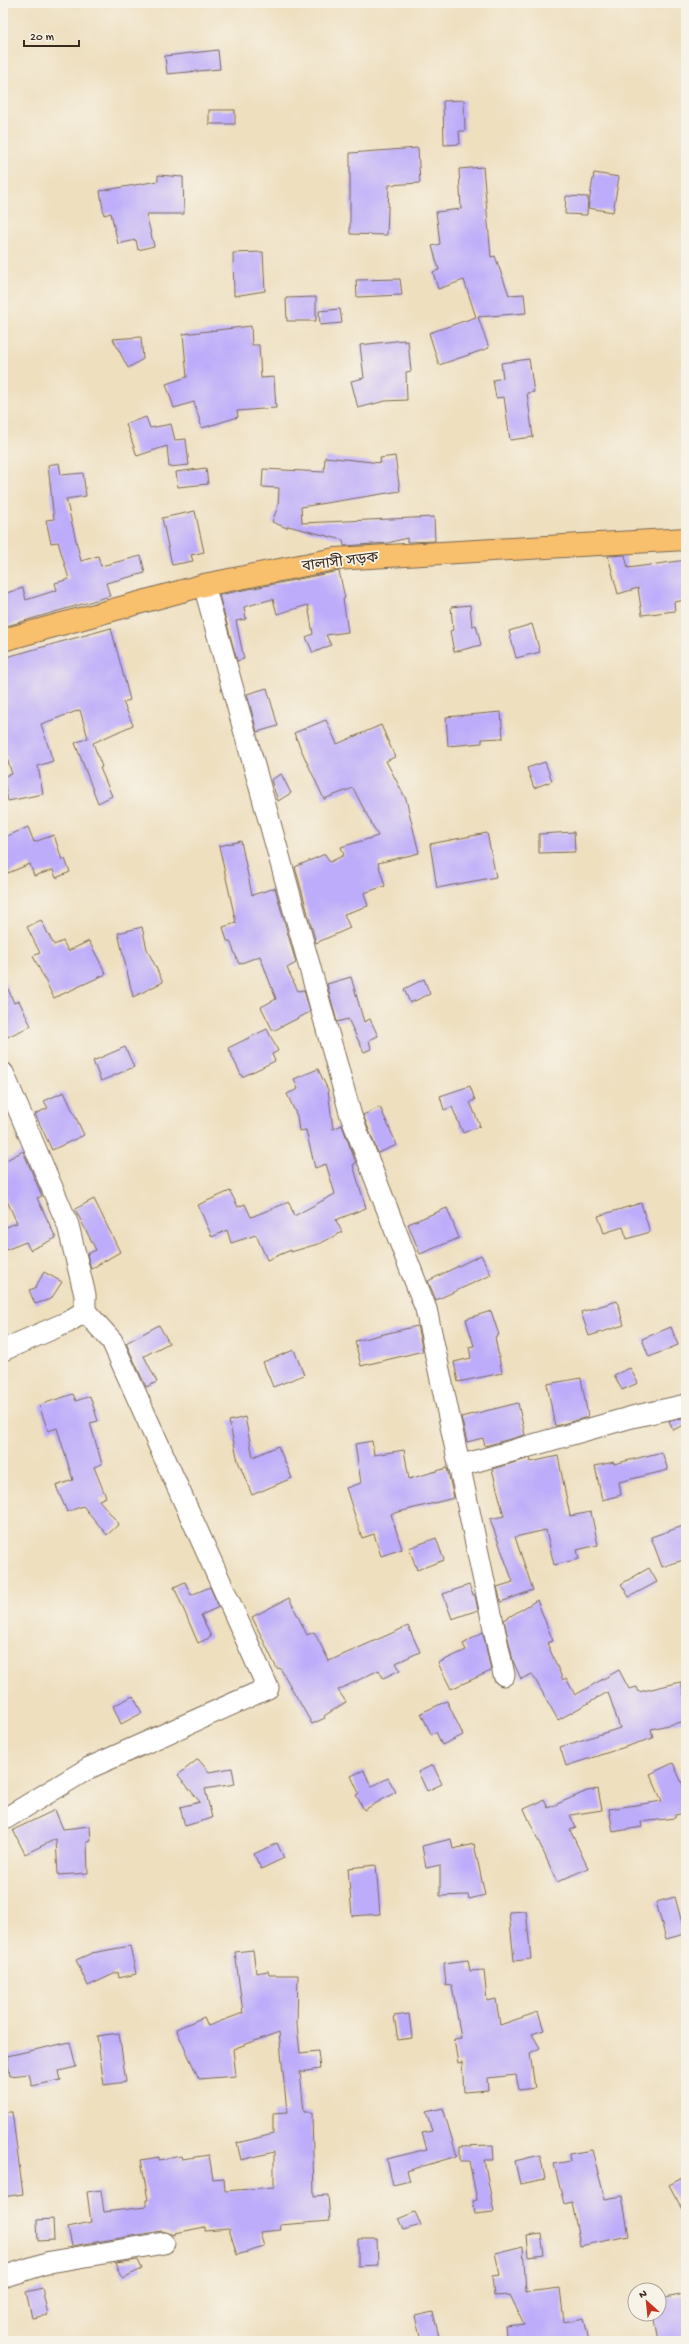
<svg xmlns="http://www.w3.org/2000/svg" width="689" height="2344" font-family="'Gochi Hand','Noto Sans Bengali',sans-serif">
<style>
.building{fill:#bdacfa}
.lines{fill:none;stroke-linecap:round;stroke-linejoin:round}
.street-casing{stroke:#7a6956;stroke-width:23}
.primary-casing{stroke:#7a6956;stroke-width:24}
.street{stroke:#fff;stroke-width:21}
.primary{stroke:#f8bf6c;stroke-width:22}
.labels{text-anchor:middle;stroke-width:3.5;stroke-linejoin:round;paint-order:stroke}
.street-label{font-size:15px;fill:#3b2a1e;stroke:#f7f3e8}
</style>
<rect width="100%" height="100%" fill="#f7f3e8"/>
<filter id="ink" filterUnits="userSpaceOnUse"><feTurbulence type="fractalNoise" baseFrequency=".025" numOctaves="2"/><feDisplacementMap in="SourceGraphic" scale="8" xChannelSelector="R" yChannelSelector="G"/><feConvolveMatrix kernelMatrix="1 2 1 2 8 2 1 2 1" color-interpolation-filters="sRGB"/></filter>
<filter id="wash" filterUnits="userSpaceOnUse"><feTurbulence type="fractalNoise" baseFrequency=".012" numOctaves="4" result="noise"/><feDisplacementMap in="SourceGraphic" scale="16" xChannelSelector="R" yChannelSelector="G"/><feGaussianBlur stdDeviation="0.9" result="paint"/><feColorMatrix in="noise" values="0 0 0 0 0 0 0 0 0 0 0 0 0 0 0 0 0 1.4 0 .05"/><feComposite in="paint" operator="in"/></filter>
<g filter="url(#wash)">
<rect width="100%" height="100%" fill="#eedfbf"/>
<g id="blocks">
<g class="building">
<path d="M218 50 220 69 167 74 165 56Z"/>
<path d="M464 100 465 131H459L460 144 444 145 443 101Z"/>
<rect x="209" y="110" width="26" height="14"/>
<path d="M418 148 420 183 389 185 387 235 350 234V153Z"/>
<path d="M483 167 491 257 495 256 509 295 524 294 526 313 478 317 489 348 439 365 429 333 476 317 464 280 438 289 433 272 439 270 432 246 440 244 436 212 461 209 459 169Z"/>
<path d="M594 173 619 177 613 212 588 208Z"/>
<path d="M158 175 183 177 184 214H146L154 246 138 250 136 240 118 244 111 213 104 215 100 191 158 181Z"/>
<path d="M566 196 588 197 587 215 565 214Z"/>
<path d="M263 252 265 291 234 296 233 253Z"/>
<path d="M400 279 402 295 357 297 356 280Z"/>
<path d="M316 297V321H287L286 298Z"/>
<path d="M340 309 342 323 320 325 319 311Z"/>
<path d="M251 326 252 345H259L261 378 274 377 276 408 237 411 238 417 202 428 194 402 174 408 166 384 187 377 183 334Z"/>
<path d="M141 337 143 359 128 368 113 339Z"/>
<path d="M404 340V342L408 341 411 371 406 372 407 400 385 401 358 408 351 381 364 378 360 345Z"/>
<path d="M529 359 534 392 527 393 533 437 510 440 504 397 496 398 493 380 503 378 501 363Z"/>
<path d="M146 417 150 428 171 424 175 440 186 439 189 465 169 467 167 446 137 456 126 424Z"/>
<path d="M395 456 400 491 301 507 302 523 434 517 435 541 407 542V538L388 543 344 546 343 540 288 526 287 528 272 522 278 506 279 488 262 487 263 469 324 472 325 457 381 463 380 458Z"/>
<path d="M59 463 61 475 83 473 86 496 66 499 81 561 98 556 101 566 141 556 145 573 106 583 110 596 3 627V594L23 588 26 600 57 590 55 583 69 579 58 542 51 543 46 520 54 519 48 465Z"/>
<path d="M206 468 208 484 178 487 176 472Z"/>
<path d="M195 511 204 552 191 555 193 561 172 565 162 518Z"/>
<path d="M625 555 628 568 686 560V600L674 602 675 611 642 615 638 588 618 594 608 556Z"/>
<path d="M339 571 345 598 343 599 348 632 326 635 331 645 313 653 306 637 313 634 308 605 277 614 273 599 244 607 246 619 236 621 244 659 237 661 219 595Z"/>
<path d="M470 605 472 626 476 625 481 645 454 652 450 631 453 630 451 607Z"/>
<path d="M532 624 540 652 516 658 509 631Z"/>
<path d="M111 628 130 700 123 702 133 725 93 743 102 767 100 768 112 796 98 803 75 743 88 738 80 710 41 724 53 761 38 766 43 794 8 801 3 776 12 774 3 746V658Z"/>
<path d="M267 688 278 726 257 732 247 694Z"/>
<path d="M501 712 503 738 482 739V743L448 746 446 717Z"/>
<path d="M326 720 337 744 381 725 395 757 386 761 406 799 419 853 378 863 385 886 364 893 368 906 344 914 350 928 316 943 295 867 325 854 330 862 344 855 341 847 378 836 353 788 324 799 304 756 294 733Z"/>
<path d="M545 762 552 781 534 788 527 768Z"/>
<path d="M281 774 291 793 278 801 271 780Z"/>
<path d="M28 827 34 842 54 835 62 860 65 859 70 872 56 878 53 870 34 876 30 864 8 873 3 861V838Z"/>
<path d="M574 832 575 852 539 853V834Z"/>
<path d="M487 833 496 877 437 888 430 844Z"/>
<path d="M241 841 252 895 275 888 296 963 287 968 298 991 304 990 310 1012 273 1031 261 1007 276 999 260 956 239 964 230 941H227L223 927 236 923 219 846Z"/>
<path d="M41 920 54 945 63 941 68 951 89 941 106 974 54 998 33 956 40 953 27 927Z"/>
<path d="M142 927 147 949 163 982 133 997 118 933Z"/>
<path d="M3 977 14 1003 19 1001 31 1026 3 1039Z"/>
<path d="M351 977 364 1022 370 1019 378 1036 369 1040 371 1049 364 1052 348 1019 337 1022 327 984Z"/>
<path d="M424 979 430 994 410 1003 404 989Z"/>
<path d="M267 1029 278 1051 272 1054 275 1061 242 1077 228 1048Z"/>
<path d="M125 1047 134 1067 101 1081 93 1061Z"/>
<path d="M318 1069 328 1090 333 1129 342 1125 356 1163 353 1165 366 1208 336 1220 342 1232 321 1243 291 1252V1250L267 1260 256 1235 231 1243 227 1230 212 1237 198 1205 230 1191 238 1207 245 1204 251 1217 289 1202 294 1216 335 1194 326 1164 315 1168 306 1130 299 1131 297 1116 287 1094 298 1089 294 1079Z"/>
<path d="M470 1086 475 1100 470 1102 480 1126 463 1133 452 1107 444 1110 440 1096Z"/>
<path d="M64 1092 84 1135 52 1150 35 1114 48 1108 44 1101Z"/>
<path d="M380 1107 397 1145 378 1153 363 1115Z"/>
<path d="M23 1151 42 1196 37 1198 56 1238 30 1250 26 1242 3 1251V1228L17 1223 3 1192V1162Z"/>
<path d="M94 1199 120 1252 91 1269 87 1254 96 1250 75 1209Z"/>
<path d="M641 1203 650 1232 627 1239 623 1227 604 1233 598 1216Z"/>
<path d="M447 1208 459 1238 420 1254 408 1224Z"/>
<path d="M481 1255 491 1275 436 1300 428 1281Z"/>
<path d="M44 1272 62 1282 51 1299 35 1304 29 1290 35 1288Z"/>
<path d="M617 1301 624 1325 589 1336 581 1312Z"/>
<path d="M491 1311 499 1335 495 1337 502 1373 458 1382 454 1362 471 1358 469 1347 474 1346 466 1319Z"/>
<path d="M159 1325 169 1343 144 1356 157 1382 146 1387 126 1343Z"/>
<path d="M417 1326 423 1351 361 1366 355 1341Z"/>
<path d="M671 1327 678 1345 649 1357 642 1339Z"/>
<path d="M294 1350 304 1375 273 1387 263 1362Z"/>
<path d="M630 1368 638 1383 622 1390 614 1375Z"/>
<path d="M581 1378 588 1417 555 1426 547 1384Z"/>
<path d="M73 1394 76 1401 90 1396 98 1421 90 1423 102 1464 94 1467 106 1497 99 1500 119 1524 107 1535 83 1506 67 1512 56 1486 73 1480 57 1428 48 1431 39 1405Z"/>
<path d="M518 1403 525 1435 485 1446 483 1438 467 1442 461 1417Z"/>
<path d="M245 1417 253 1457 278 1446 292 1478 252 1495 238 1461 229 1421Z"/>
<path d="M686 1417V1424L673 1430 669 1421Z"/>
<path d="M372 1441 374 1455 404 1450 409 1479 447 1468 454 1498 391 1514 402 1549 381 1556 374 1534 362 1538 346 1488 361 1483 355 1444Z"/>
<path d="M662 1452 668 1470 619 1482 621 1495 602 1500 595 1466 614 1462V1464Z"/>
<path d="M558 1456 570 1516 591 1512 598 1545 577 1550 579 1559 554 1565 546 1530 515 1537 533 1590 501 1602 497 1587 513 1582 490 1519 504 1516 492 1469 530 1458 531 1462Z"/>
<path d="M686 1525V1559L662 1567 651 1537Z"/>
<path d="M436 1538 444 1560 417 1570 409 1548Z"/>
<path d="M649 1568 657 1582 629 1597 621 1584Z"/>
<path d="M185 1582 191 1595 210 1587 219 1607 201 1615 211 1637 198 1643 174 1587Z"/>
<path d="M469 1585 473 1595H475L478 1610 452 1619 443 1594Z"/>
<path d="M289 1598 307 1635 314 1632 329 1661 408 1626 420 1652 396 1663 400 1670 383 1678 379 1670 338 1690 346 1702 324 1716 325 1718 312 1724 280 1668 277 1669 252 1617Z"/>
<path d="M537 1600 553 1641 547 1643 563 1680 566 1678 575 1695 619 1670 629 1689 637 1687 639 1692 681 1682 686 1704V1721L651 1729 653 1738 566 1766 560 1747 620 1728 608 1692 558 1720 532 1674 521 1679 513 1661 504 1620Z"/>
<path d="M483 1632 491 1671 451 1689 438 1663 466 1650 463 1644Z"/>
<path d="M133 1696 142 1713 121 1724 113 1706Z"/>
<path d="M447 1701 463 1735 442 1745 436 1732 431 1734 421 1713Z"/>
<path d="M198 1759 209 1772 232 1768 235 1784 205 1789 212 1818 185 1826 180 1807 200 1802 178 1775Z"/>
<path d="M673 1763 686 1792V1813L675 1815V1818L641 1822 642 1827 613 1832 609 1809 662 1801 650 1774Z"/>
<path d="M433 1765 442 1784 427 1791 418 1772Z"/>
<path d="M364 1770 371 1787 388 1778 396 1792 364 1810 356 1795 359 1793 351 1776Z"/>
<path d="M598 1789 602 1810 570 1815 576 1828 570 1830 588 1868 557 1882 524 1809 544 1800 548 1808 587 1791Z"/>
<path d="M55 1810 63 1829 90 1826 91 1841 87 1842 88 1873 58 1875 56 1839 25 1854 13 1830Z"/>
<path d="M451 1839 453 1849 474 1844 485 1895 469 1899 468 1895 440 1896V1865L426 1868 422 1846Z"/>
<path d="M277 1843 284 1858 261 1869 254 1854Z"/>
<path d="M376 1865 380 1914 352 1916 348 1868Z"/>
<path d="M675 1897 685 1934 666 1939 656 1902Z"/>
<path d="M526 1911 531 1959 514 1961 509 1912Z"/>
<path d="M130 1946 136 1974 119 1978 118 1972 88 1986 76 1960 92 1953Z"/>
<path d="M253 1950 256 1973 268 1971 269 1975H298L297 2024 300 2053 318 2051 320 2069 300 2072 304 2112H312L314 2196 328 2195 330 2221 280 2225 281 2230 260 2232 264 2247 237 2255 229 2229 205 2231V2227L175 2233V2235L162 2231 72 2246 68 2227 91 2222 87 2192 101 2190 104 2212 146 2207V2200H148L141 2160 159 2157V2160L181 2156 182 2159 209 2155 213 2179 224 2178 225 2191 274 2187V2152L241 2160 237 2143 273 2134V2113L287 2112 279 2032 233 2049 236 2076 199 2079 176 2029 204 2017 208 2026 243 2013 235 1952Z"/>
<path d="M468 1960 470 1971 484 1970 487 2001 496 1999 500 2025 538 2012 544 2030 532 2034 540 2048 530 2053 535 2088 519 2090 516 2075 487 2078 488 2090 464 2092 462 2062 458 2063 454 2039 461 2038 452 1985 446 1986 444 1963Z"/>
<path d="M409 2014 412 2038 398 2040 394 2016Z"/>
<path d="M119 2033 126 2082 104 2085 97 2036Z"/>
<path d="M70 2042 76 2067 59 2071 61 2080 32 2086 29 2074 10 2076 7 2056Z"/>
<path d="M443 2108 457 2156 407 2171 410 2181 393 2185 387 2159 427 2149 422 2133 432 2131 426 2112Z"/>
<path d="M3 2112H12L23 2194 3 2197Z"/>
<path d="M493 2145 494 2160H484L494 2212 475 2214 473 2201 477 2200 469 2161H460V2146Z"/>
<path d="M592 2150 605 2199 622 2196 629 2236 580 2246 572 2202 564 2204 554 2164 570 2161 569 2154Z"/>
<path d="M540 2155 545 2179 520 2184 515 2161Z"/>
<path d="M686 2176V2216L669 2185Z"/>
<path d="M415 2212 421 2225 403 2230 398 2219Z"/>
<path d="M53 2219 54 2240 38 2241 37 2220Z"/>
<path d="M541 2234 544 2255 529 2257 527 2236Z"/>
<path d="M358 2239H377L378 2265 358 2266Z"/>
<path d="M523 2246 526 2292 560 2288 564 2322 584 2318 589 2341H507L505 2326 524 2324 510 2295 494 2296 492 2276 500 2275 495 2253Z"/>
<path d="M138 2260 142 2269 123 2278 116 2263Z"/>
<path d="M42 2288 48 2315 32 2318 26 2292Z"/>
<path d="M686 2294V2341H658L653 2314H659V2299Z"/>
<path d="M433 2312 440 2341H421L415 2316Z"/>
</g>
</g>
</g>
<g filter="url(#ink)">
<use href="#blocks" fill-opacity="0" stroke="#7a6956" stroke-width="1"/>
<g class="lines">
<defs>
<g id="street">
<path d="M204 585 351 1116 426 1309 504 1675"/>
<path d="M3 1073 68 1225 85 1295V1311L112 1341 268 1688 89 1768 3 1820"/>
<path d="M3 1350 68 1322 85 1311"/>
<path d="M459 1466 632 1417 686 1405"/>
<path d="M3 2277 50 2262 164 2243"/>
</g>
<path id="primary" d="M3 640 204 585 335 559 686 539"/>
</defs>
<use href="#street" class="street-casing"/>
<use href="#primary" class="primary-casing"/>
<use href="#street" class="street"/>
<use href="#primary" class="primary"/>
</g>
</g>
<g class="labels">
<g class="street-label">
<text transform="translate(340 561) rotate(-7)" y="5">বালাসী সড়ক</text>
</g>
</g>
<rect width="689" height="2344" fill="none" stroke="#f7f3e8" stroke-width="16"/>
<g transform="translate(647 2302) rotate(333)"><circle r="19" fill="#f7f3e8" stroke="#aca397"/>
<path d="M0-3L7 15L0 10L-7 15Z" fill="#c8321e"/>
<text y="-6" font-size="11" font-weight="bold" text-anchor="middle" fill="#3b2a1e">N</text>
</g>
<path d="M24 40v6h55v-6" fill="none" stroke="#3b2a1e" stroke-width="2"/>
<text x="30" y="40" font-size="12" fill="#3b2a1e" stroke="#f7f3e8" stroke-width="3" paint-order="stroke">20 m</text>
</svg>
